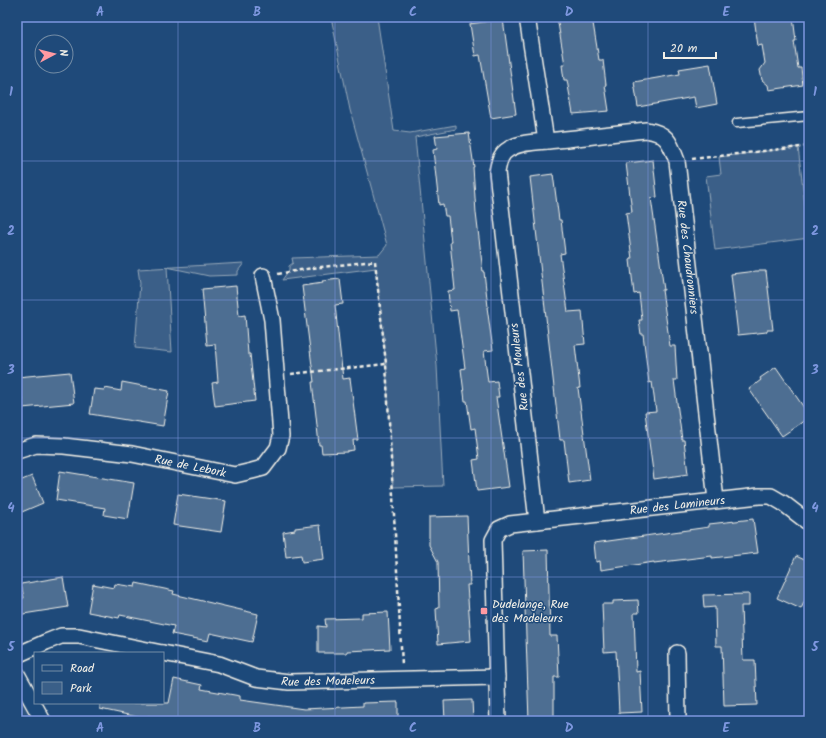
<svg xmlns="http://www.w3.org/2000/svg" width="826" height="738" font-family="Kalam,sans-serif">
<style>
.built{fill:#2d5581}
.green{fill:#3a5f88;stroke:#97a8b8}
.building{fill:#4d6e92;stroke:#f4f1e8}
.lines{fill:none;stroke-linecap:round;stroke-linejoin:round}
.service-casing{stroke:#f4f1e8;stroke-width:11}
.minor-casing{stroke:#f4f1e8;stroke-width:18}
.path{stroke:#f4f1e8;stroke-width:2.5;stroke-dasharray:4 3;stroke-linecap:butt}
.service{stroke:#1f4a7a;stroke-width:8}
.minor{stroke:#1f4a7a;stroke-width:15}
.grid{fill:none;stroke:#7e97df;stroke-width:1;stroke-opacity:0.55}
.poi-dot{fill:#ff9aa2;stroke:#1f4a7a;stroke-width:1.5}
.labels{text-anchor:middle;stroke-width:3;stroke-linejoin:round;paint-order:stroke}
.street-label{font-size:12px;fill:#f4f1e8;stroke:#1f4a7a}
.poi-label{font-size:12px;fill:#f4f1e8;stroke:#1f4a7a;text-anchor:start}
.neatline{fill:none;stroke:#7e97df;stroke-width:1.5}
.grid-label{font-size:13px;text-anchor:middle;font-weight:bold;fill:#7e97df}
</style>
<rect width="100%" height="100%" fill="#1f4a7a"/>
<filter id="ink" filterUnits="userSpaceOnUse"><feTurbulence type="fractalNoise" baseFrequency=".025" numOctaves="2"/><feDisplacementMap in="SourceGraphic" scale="8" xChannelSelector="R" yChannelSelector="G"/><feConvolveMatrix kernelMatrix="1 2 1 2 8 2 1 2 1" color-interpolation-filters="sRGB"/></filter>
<g filter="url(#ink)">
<path class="built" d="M17 674 43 721H31L17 718Z"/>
<g class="green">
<path d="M331 17H377L394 131 410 133 456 125V129L415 137 437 366 443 486 393 487 386 364 376 268 282 280 289 270V266L293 263 292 258 379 255 387 245 350 110Z"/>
<path d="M798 147 809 238 715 250 706 176 721 174 719 157Z"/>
<path d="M244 263 238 271V275L209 276 167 267 172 352 135 348 140 283 138 269Z"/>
</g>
<g class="building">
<path d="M557 17H592L599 60H603L606 85H605L609 111 573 114 567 80H564L562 65H565Z"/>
<path d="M754 17H793L796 41H794L798 68H801L803 85 769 90 768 85 762 80 760 70 765 63 762 45 758 46Z"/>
<path d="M503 19 516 114 491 118 480 55 475 56 470 24Z"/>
<path d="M710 64 717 104 696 108 694 97 638 107 634 82 680 74 679 69Z"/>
<path d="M469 133 474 167H473L476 213 483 272H484L488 307H487L493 350 484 351 488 382 497 381 499 397H496L509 487 477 491 473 460 479 459 475 428 471 429 467 401H465L461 369 465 368 457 310 450 311 448 291 455 290 450 242H451L448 216H445L443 204 439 205 433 150 437 149 435 136Z"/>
<path d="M653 160 657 197 651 198 664 290H662L670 346H675L677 380H674L682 440H684L688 474 654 479 645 412 656 411 652 382 649 383 643 334H641L639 320H642L639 293 634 294 630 260 632 259 626 213 632 212 626 163Z"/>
<path d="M553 174 559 220H561L565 253 560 254 568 312 582 311 585 344 575 345 580 388H578L590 480 569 483 564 440H560L530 177Z"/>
<path d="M756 271H766L773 330H767V332L738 335 731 274Z"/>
<path d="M340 279 343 304 335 305 343 379 350 378 358 440H353L354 450 347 451V452L322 453 321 445H319L316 416 312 382H314L302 286 323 283 322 281Z"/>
<path d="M236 286 239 316 245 315 248 354H250L255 401 215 406 212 383 218 382 215 344 207 345 202 289Z"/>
<path d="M776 367 809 415 801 423 782 436 749 389 761 380 760 378Z"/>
<path d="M70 372 74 403 22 408V398L18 399 17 377Z"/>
<path d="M122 382 169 391 163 426 90 414 94 389 104 390 105 388 121 391Z"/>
<path d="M60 471 134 483 128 519 104 515 105 508 56 500Z"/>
<path d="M32 476 43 503 17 514V482Z"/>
<path d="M178 494 226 501 221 532 173 525Z"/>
<path d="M467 516 470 585H467L471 641 438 644 436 609 439 608 438 562 429 545V517Z"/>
<path d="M753 519 758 553 712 558V556L654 563V562L601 570 600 561 596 562 594 543 709 527V524Z"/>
<path d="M320 525 324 559 302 562 301 555 286 557 283 532 295 530V528Z"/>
<path d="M548 550 550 636H557L559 677H554V721H529L523 551Z"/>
<path d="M796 556 809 562V591L801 609 777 598Z"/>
<path d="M63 577 68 607 17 615V599L24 598 21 584Z"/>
<path d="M136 583 174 591 173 594 258 614 252 642 210 633 208 641 172 634 174 626 120 615 119 618 88 612 93 584 114 588 115 584 135 587Z"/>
<path d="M749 594V606H741L743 660H755L757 705 724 706 722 646H716L715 607 704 608 703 595Z"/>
<path d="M638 600 639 613H634L636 672 640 671 642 712 619 713 616 651 604 652 602 604H613V601Z"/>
<path d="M388 612 390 649 347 651V653H318V626L326 627 325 619 362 618V613Z"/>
<path d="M174 679 202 685 201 689 240 696V700L304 709 363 706V703L398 702V721H172L148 716 147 719 100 709V703H169Z"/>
<path d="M472 700 473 721H445L444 701Z"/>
</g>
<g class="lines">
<defs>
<path id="service" d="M737 123 809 116"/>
<g id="minor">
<path d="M527 17 546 141"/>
<path id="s1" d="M17 451 36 445 64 446 132 454 235 475 252 471 263 468 278 448 281 436 272 320 263 276"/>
<path id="s2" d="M537 521 497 172C499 162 500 154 509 149 522 141 542 142 557 140 587 137 616 133 646 130 667 133 670 142 677 161L716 500"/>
<path id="s3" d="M163 653 219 664 256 678 289 682 497 677"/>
<path d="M677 653 678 721"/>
<path d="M17 655 46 642 61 636H79L162 653"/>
<path d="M17 674 43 721"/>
<path id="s4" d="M498 721 493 540 499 529 510 524 759 496H771L783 503 809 523"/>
</g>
</defs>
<use href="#service" class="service-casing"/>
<use href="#minor" class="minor-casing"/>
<g class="path">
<path d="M692 159 809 146"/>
<path d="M278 274 312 268 375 261 386 364 402 665"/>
<path d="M291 374 386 364"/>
</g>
<use href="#service" class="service"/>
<use href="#minor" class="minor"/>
</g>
</g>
<path class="grid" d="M178 17V721M335 17V721M491 17V721M648 17V721M17 161H809M17 300H809M17 438H809M17 577H809"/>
<rect class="poi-dot" x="480" y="607" width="8" height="8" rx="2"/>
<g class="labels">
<g class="street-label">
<text dy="4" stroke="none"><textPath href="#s2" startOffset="661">Rue des Chaudronniers</textPath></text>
<text transform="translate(519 367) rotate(-97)" y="4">Rue des Mouleurs</text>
<text dy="4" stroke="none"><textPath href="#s1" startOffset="176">Rue de Lebork</textPath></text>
<text dy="4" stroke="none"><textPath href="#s4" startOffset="374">Rue des Lamineurs</textPath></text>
<text dy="4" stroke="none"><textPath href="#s3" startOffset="169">Rue des Modeleurs</textPath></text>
</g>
<g class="poi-label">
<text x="492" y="608">Dudelange, Rue<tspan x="492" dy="14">des Modeleurs</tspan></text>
</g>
</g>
<rect width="826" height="738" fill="none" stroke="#1f4a7a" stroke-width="44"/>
<rect x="34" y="652" width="130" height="52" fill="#1f4a7a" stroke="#748da6"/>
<rect x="42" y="665" width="20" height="6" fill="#1f4a7a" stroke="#748da6"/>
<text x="70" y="672" font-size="12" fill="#f4f1e8">Road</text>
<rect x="42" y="682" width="20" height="12" fill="#3a5f88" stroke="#748da6"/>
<text x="70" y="692" font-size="12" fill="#f4f1e8">Park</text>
<g transform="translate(54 54) rotate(83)"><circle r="19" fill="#1f4a7a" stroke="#748da6"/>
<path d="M0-3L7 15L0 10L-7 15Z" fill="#ff9aa2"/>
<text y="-6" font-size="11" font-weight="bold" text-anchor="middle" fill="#f4f1e8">N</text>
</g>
<path d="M664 52v6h52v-6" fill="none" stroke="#f4f1e8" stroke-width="2"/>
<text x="670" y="52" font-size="12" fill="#f4f1e8" stroke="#1f4a7a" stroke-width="3" paint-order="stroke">20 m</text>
<rect x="22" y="22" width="782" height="694" class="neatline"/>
<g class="grid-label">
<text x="100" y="16">A</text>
<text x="257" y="16">B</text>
<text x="413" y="16">C</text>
<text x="569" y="16">D</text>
<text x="726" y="16">E</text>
<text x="11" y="96">1</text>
<text x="815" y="96">1</text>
<text x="11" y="235">2</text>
<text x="815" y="235">2</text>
<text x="11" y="374">3</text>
<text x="815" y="374">3</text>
<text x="11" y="512">4</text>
<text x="815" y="512">4</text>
<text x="11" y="651">5</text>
<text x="815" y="651">5</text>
<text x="100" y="732">A</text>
<text x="257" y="732">B</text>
<text x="413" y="732">C</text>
<text x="569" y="732">D</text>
<text x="726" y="732">E</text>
</g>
</svg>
